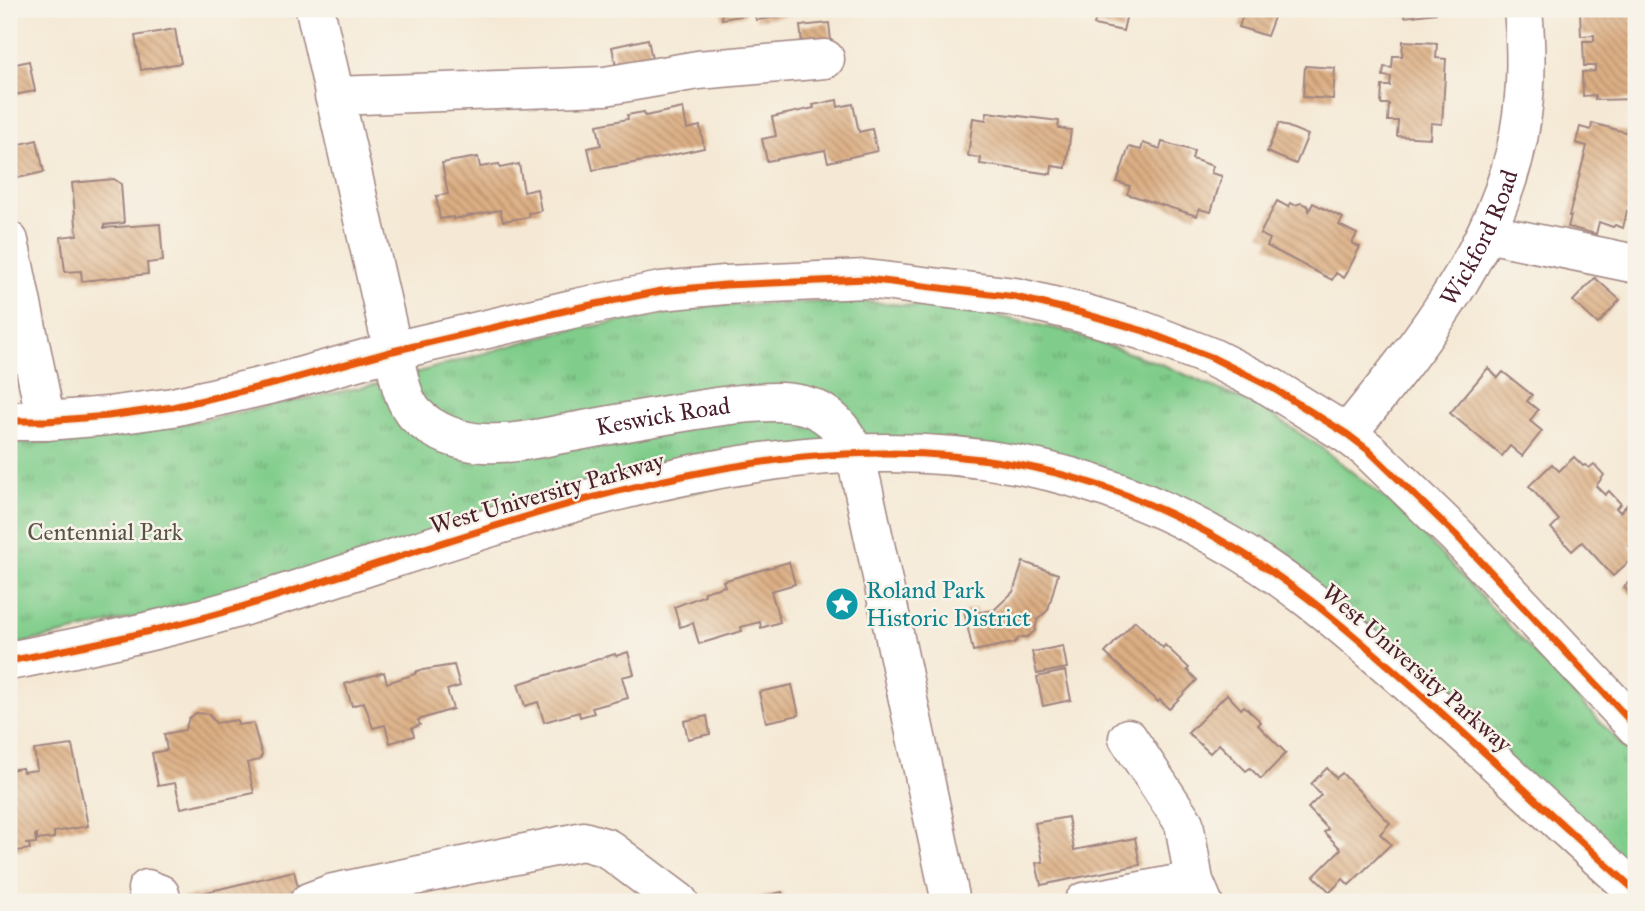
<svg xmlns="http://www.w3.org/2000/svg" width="1645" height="911" font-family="'IM FELL Great Primer',serif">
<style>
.park{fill:url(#park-tufts);stroke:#65765b;stroke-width:2}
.building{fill:url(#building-back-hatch)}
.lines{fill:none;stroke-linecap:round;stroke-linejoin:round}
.minor-casing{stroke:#a08480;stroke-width:41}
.major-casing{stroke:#a08480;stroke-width:41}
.minor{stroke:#fff;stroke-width:38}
.major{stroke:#fff;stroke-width:38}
.cycleway-casing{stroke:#f7f3e8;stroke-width:11}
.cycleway{stroke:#e8590c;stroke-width:7}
.labels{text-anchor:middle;stroke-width:5;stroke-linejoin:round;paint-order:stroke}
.street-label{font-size:24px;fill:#4a1f2b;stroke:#f7f3e8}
.park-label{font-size:24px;fill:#5a5348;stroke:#f7f3e8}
.culture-label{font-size:24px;fill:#0d838f;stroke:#f7f3e8;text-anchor:start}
</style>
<defs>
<pattern id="park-tufts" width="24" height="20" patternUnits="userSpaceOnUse" patternTransform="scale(1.75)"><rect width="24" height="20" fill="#80cd8b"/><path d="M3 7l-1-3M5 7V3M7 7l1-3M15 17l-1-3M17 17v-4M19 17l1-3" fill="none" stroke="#6ba672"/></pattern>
<pattern id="building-back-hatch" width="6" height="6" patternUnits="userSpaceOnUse" patternTransform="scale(1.75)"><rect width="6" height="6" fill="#dcaf84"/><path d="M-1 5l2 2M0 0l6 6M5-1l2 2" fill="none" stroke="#b48e6c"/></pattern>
</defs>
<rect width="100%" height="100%" fill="#f7f3e8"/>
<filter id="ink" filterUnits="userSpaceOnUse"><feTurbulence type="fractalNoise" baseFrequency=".0143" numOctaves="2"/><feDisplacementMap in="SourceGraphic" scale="14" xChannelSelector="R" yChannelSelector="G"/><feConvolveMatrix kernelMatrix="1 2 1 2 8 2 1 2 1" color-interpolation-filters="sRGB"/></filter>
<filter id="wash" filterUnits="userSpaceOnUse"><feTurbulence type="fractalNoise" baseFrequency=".00686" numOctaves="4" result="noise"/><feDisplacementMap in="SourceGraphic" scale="28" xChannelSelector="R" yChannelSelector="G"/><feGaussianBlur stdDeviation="1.57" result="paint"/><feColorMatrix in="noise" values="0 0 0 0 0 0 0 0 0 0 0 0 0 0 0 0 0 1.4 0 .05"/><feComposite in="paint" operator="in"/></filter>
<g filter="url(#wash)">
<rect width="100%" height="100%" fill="#f5e9d5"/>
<path class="park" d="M856 301 973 311 1062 330 1161 364 1261 408 1322 448 1398 509 1636 760V879L1274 559 934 438 9 646V444L84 441 193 422 373 385 555 333 708 306Z"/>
<g id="blocks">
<g class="building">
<path d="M721 9H745L746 15 722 19Z"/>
<path d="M754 9H790L791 15 756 20Z"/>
<path d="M1098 9H1128L1123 31 1094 25Z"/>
<path d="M1245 9H1277L1267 36 1239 27Z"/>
<path d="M1404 9H1436V13L1405 17Z"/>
<path d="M1592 9H1636V99L1595 100V95L1583 96 1582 72 1595 71V66H1584L1583 41H1594V35L1581 36 1580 11H1592Z"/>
<path d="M829 23 832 49 803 52 800 26Z"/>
<path d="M175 29 181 63 141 70 135 36Z"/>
<path d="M648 39 653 64 617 71 612 47Z"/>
<path d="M1403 41 1437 43 1436 58 1446 59 1442 124 1431 123 1430 138 1397 136 1398 121H1388L1389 104H1381L1382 86H1390L1391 77 1383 76 1384 67 1392 68 1393 56H1402Z"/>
<path d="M9 52 12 65 29 61 35 91 9 96Z"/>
<path d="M1305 66 1335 68 1333 99 1303 97Z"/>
<path d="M837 100 838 107 853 104 859 132 872 129 877 151 828 162 825 150 767 161 762 139 776 136 772 117 814 108 813 105Z"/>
<path d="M683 108 687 129 700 126 704 148 650 160 593 170 588 148 601 145 597 125 628 119 627 115 644 112 645 116Z"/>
<path d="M987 112 1059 121 1058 128 1071 130 1066 168 1052 166 1051 174 980 164 981 158 968 156 973 118 986 120Z"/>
<path d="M1279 123 1308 135 1296 164 1267 152Z"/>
<path d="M1592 123 1636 135V200H1634L1631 213 1627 211 1623 228 1615 225 1613 227 1599 222 1596 234 1568 227 1571 216H1569L1587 146 1576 143 1580 127 1591 130Z"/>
<path d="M37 140 44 172 13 179 9 162V147Z"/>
<path d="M1162 142 1194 151 1192 159 1213 166 1211 173 1222 176 1211 212 1199 209 1197 216 1127 194 1130 186 1117 182 1129 147 1141 150 1143 143 1160 149Z"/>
<path d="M478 157 480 167 499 164 500 168 519 164 524 192 537 189 541 211 528 213 529 217 503 221 500 210 453 219V217L440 219 436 196 448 194 442 163Z"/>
<path d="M114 179 121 184 124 223 104 225V228L160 224 163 261 147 263 148 274 82 281 81 271 65 272 61 237 77 235 72 183Z"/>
<path d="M1277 201 1288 207 1290 203 1295 205 1301 203 1308 206 1309 211 1313 203 1343 218 1339 225 1357 234 1352 243 1360 247 1344 278 1336 273 1332 280 1267 246 1270 239 1260 234Z"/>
<path d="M1595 278 1620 300 1598 324 1573 301Z"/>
<path d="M1488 368 1498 378 1503 372 1532 395 1527 401 1538 410 1530 421 1542 431 1522 456 1510 446 1502 456 1450 413Z"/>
<path d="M1574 457 1583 466 1585 465 1589 468 1594 464 1604 475 1596 486 1605 495 1609 491 1621 504 1616 508 1620 512 1636 496V540L1629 546 1636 555 1613 576 1582 542 1572 551 1551 528 1559 520 1529 486 1552 464 1559 471Z"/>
<path d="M789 562 795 584 771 591 780 622 761 628 760 622 741 627 742 631 699 644 693 623 680 627 674 607 705 595 704 592 725 586 723 581Z"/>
<path d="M1023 562 1058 574 1048 610 1037 620 1035 631 1027 637H1020L1014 643 973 651 964 611 977 608V613L994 610 1013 592Z"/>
<path d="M1636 575V600L1624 587Z"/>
<path d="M1135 621 1163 648 1165 645 1189 668 1187 670 1197 680 1169 709 1160 700 1158 702 1105 653Z"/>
<path d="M1063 646 1067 668 1037 674 1032 652Z"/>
<path d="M628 652 634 674 622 677 628 698 592 708 594 713 580 717 579 712 544 722 538 702 525 706 518 684 615 654 616 656Z"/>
<path d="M454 665 460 686 447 690 453 709 418 720 420 725 412 728 414 736 390 743 385 725 373 728 364 702 352 706 345 684 384 672 387 683 415 674 417 671Z"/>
<path d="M1065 671 1071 700 1043 706 1037 677Z"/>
<path d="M792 685 799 715 766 722 759 692Z"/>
<path d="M1227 694 1241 709 1244 706 1261 722 1258 725 1286 753 1261 779 1250 768 1246 771 1219 744 1210 753 1188 733Z"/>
<path d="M196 713 208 714 216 723 237 720 238 725 253 723 262 755 259 760 247 763 254 793 181 808 175 783 158 786 152 753 167 750 164 734 185 730 189 718Z"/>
<path d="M707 716 710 734 688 739 684 721Z"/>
<path d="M72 745 88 826 54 832V838L37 840V834L35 835 36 843 25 844H29L30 849 11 852 9 846V770L22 768 23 772 37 770 34 750Z"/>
<path d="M1327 768 1336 778 1342 773 1390 823 1380 834 1391 844 1349 885 1343 879 1330 892 1314 876 1341 849 1324 832 1328 829 1308 808 1321 795 1311 784Z"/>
<path d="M1068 817 1074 850 1135 838 1140 865 1041 885 1036 863 1043 862 1035 823Z"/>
<path d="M294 871 300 895 269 902H179L178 899Z"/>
<path d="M782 892 784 902H744L743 901Z"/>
</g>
</g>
</g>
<g filter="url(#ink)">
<use href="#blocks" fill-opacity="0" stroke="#a08480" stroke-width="2"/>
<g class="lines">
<defs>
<g id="minor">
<path id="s1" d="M315 9 393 351C398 371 401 400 416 415 433 432 460 442 484 443 514 445 544 437 573 432 626 422 678 412 731 405 759 402 799 397 824 414 852 432 857 462 864 492L951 902"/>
<path d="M334 96 605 86 698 70 825 59"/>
<path d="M1486 233 1636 264"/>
<path d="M9 241 46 421"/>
<path id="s2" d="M1347 434C1422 342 1507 237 1522 115 1527 81 1526 43 1523 9"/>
<path d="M1128 738 1184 823 1194 881 1203 902"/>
<path d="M147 889 160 894 162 902"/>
<path d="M309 902 333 893 583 841 607 848 679 902"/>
<path d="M1084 902 1194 881"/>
</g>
<g id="major">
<path d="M9 421H46L108 416 173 407 277 383 393 351 581 307 661 291 725 285 866 279 1015 297 1082 313 1144 331 1211 357 1271 387 1347 434 1368 450 1456 535 1636 727"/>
<path d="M9 661C85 646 163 630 238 608 566 509 902 350 1231 546 1286 578 1334 618 1382 660 1469 735 1550 816 1636 891"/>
</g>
</defs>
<use href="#minor" class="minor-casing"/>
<use href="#major" class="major-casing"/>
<use href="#minor" class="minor"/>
<use href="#major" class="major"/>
<defs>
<g id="cycleway">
<path d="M9 421H46L108 416 173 407 277 383 393 351 581 307 661 291 725 285 866 279 1015 297 1082 313 1144 331 1211 357 1271 387 1347 434 1368 450 1456 535 1636 727"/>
<path d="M9 661C85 646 163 630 238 608 566 509 902 350 1231 546 1286 578 1334 618 1382 660 1469 735 1550 816 1636 891"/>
</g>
</defs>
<use href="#cycleway" class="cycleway-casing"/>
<use href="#cycleway" class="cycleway"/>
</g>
</g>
<defs>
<symbol id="sight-disc" viewBox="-11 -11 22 22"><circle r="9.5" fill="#0f9aa8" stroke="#f7f3e8"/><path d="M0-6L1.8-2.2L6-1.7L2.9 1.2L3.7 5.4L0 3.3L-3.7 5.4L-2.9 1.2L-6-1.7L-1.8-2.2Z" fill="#fff"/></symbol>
</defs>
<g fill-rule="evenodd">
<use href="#sight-disc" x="823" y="585" width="38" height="38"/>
</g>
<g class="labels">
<g class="street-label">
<text dy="8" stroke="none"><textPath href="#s2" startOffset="238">Wickford Road</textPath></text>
<text dy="8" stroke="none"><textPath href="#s1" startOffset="676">Keswick Road</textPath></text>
<text transform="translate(547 493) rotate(-16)" y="8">West University Parkway</text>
<text transform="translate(1417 668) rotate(41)" y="8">West University Parkway</text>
</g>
<g class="park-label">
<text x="105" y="540">Centennial Park</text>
</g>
<g class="culture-label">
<text x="866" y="598">Roland Park<tspan x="866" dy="28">Historic District</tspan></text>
</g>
</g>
<rect width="1645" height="911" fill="none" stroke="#f7f3e8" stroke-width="35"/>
</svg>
